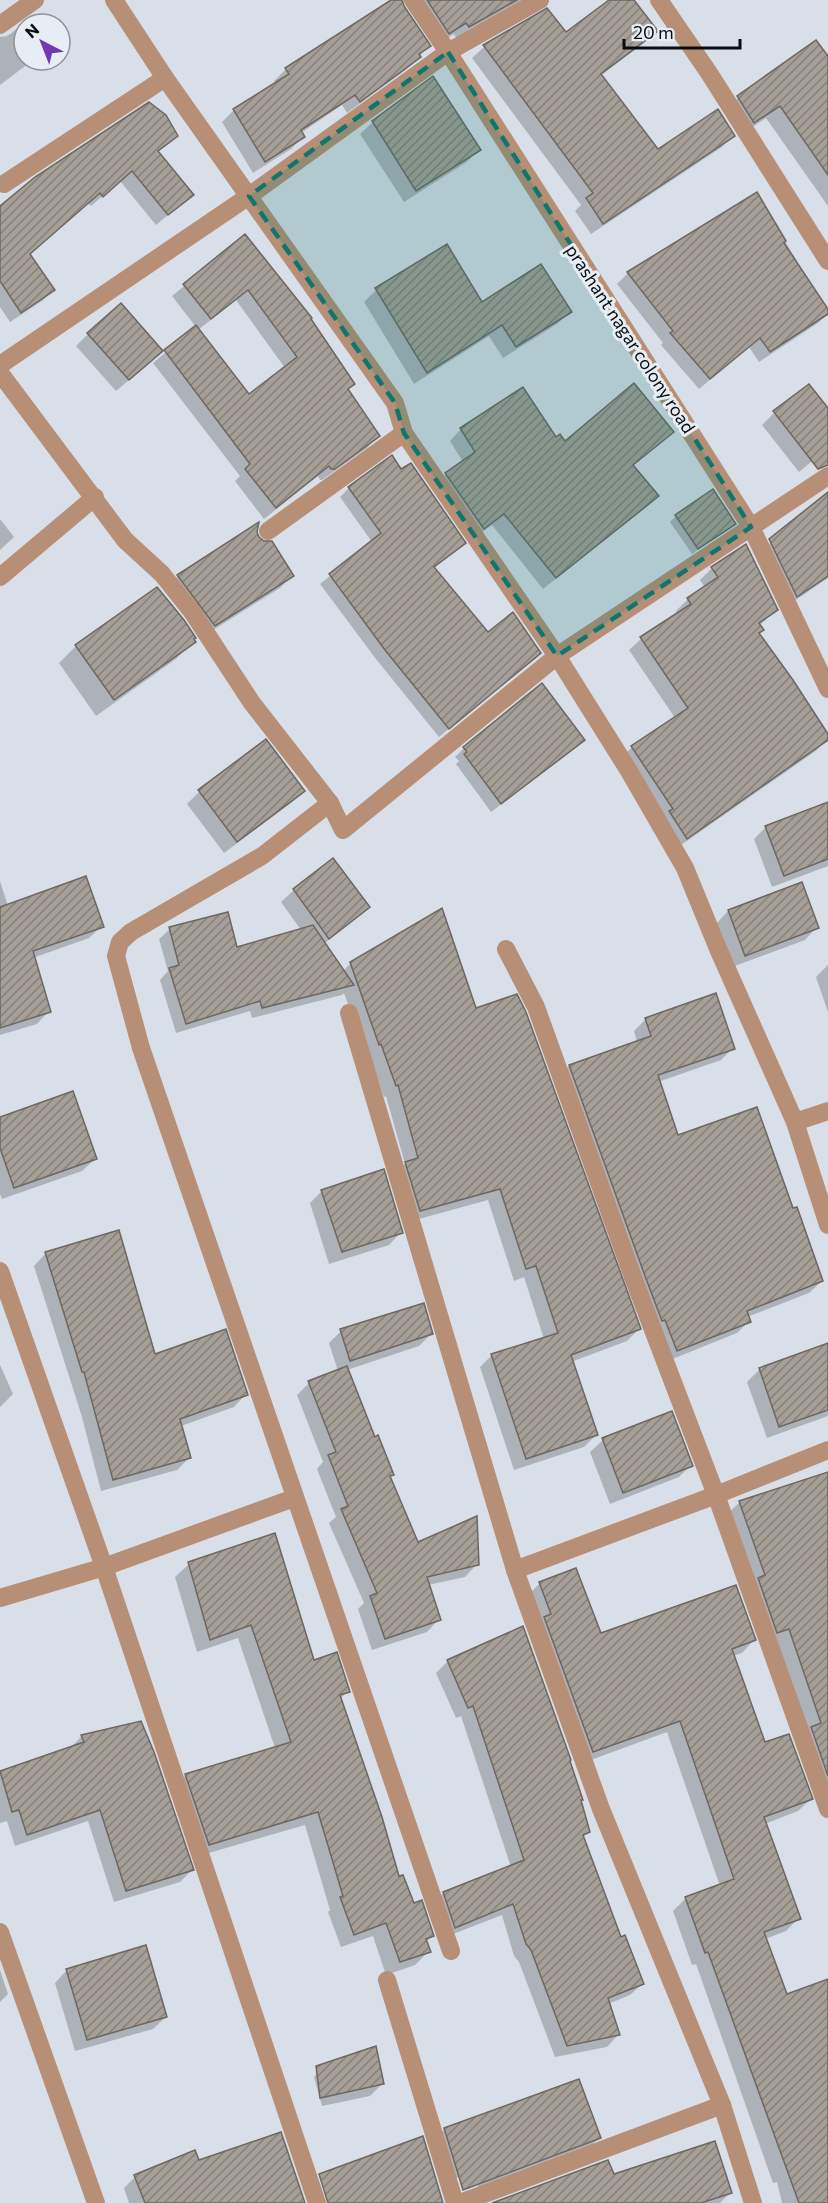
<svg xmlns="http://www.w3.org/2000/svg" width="828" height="2203" font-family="Commissioner,sans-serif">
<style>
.shadow{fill:#0003;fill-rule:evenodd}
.building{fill:url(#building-hatch);stroke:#6e6761;stroke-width:1.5}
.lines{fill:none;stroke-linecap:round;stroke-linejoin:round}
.street{stroke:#b78f76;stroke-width:18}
.marked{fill:#0f766e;fill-opacity:0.2;stroke:#0f766e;stroke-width:4.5;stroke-dasharray:12 8;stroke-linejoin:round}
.labels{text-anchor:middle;stroke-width:6;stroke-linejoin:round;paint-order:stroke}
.street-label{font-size:18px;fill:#0a0c0f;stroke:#e6edf5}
</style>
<defs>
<pattern id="building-hatch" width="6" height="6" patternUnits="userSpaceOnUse" patternTransform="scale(1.5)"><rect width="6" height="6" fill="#a59f97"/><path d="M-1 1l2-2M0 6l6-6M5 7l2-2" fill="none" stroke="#85807a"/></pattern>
</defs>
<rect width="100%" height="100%" fill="#d9dfe8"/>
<g class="shadow">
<path d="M394 0H522L456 38 454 34 437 45 410 5 402 1V6L429 46 419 57 407 69 347 113 342 105 301 133 303 137 291 149 253 173 222 122 234 110 276 84 274 81 286 69Z"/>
<path d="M612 0H632L656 31 644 43 600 76 658 151 733 135 722 147 591 234 575 211 581 205 472 58 484 47 547 10 565 34Z"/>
<path d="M21 26 24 31V60H33L0 85V37L7 36Z"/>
<path d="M828 54V206L766 118 741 135 725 110 738 98Z"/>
<path d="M373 122 479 150 467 162 404 202 360 134Z"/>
<path d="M176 136 157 153 192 195 156 225 120 181 91 206 88 203 29 254 53 290 42 301 10 322 0 307V208Z"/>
<path d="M756 194 797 261 795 263 828 313 818 323 759 362 749 347 699 389 661 345 663 343 617 284 628 273Z"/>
<path d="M245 237 309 319 353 384 347 390 378 436 367 448 322 480H320L318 476 264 519 235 481 240 476 153 363 196 327 172 296ZM236 300 285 368 248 396 198 330Z"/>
<path d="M447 246 482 304 570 312 557 324 503 358 489 336 414 384 364 302 376 290Z"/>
<path d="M88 334 149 363 116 391 76 346Z"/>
<path d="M828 410V448L799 472 762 425 774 413Z"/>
<path d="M461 429 565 443 672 432 632 466 657 496 646 507 543 589 492 525 471 540 434 486 446 474 463 462 450 441Z"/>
<path d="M401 471 464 543 433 569 488 634 530 662 439 737 376 659 320 584 372 542 340 497 349 488Z"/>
<path d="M828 494V578L784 608 758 553Z"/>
<path d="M676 516 734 524 692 554 670 522Z"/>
<path d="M0 519 14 537 0 550Z"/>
<path d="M255 532 257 538 292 575 280 588 202 637 166 589 178 576Z"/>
<path d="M712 568 776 610 759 626 757 634 828 738 817 750 674 850 620 759 632 747 675 718 629 650 641 639 678 614 676 611 688 599 705 588 700 580Z"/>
<path d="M193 640 194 641 176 659 96 716 59 663 76 646Z"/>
<path d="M583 740 574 749 491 812 456 764 459 761 455 757 464 748Z"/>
<path d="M266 741 303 791 291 803 224 853 187 804 199 792Z"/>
<path d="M828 803V866L772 887 754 839 766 827Z"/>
<path d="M333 860 368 907 324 944 343 971 351 963 475 1010 639 1329 627 1341 571 1362 596 1435 584 1447 514 1470 480 1367 492 1355 544 1339 524 1277 514 1281 488 1200 408 1222 394 1175 405 1164 386 1096 384 1097 369 1055 367 1056 344 993 342 995 252 1018 250 1011 176 1033 160 980 168 971 159 939 170 929 236 949 301 930 281 902 294 890Z"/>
<path d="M0 881 8 906 102 926 89 938 33 958 49 1011 37 1024 0 1035Z"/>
<path d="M801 884 817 927 805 940 732 967 716 924 728 911Z"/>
<path d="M828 965V1012L816 977Z"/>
<path d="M646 1019 733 1048 721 1060 658 1082 677 1137 792 1210 822 1281 809 1293 747 1317 749 1321 737 1333 665 1362 557 1078 569 1066 637 1042 634 1031Z"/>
<path d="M0 1118 95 1159 82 1171 2 1199 0 1194Z"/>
<path d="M322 1191 401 1232 389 1245 329 1264 310 1203Z"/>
<path d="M46 1253 154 1356 246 1394 234 1407 181 1426 189 1458 177 1470 101 1491 82 1417 34 1266Z"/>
<path d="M341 1331 431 1334 419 1346 347 1370 374 1439 392 1474 389 1478 417 1544 477 1564 465 1577 428 1585 439 1619 427 1632 372 1650 358 1609 364 1603 329 1523 336 1517 317 1469 323 1462 297 1395 309 1383 338 1371 329 1343Z"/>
<path d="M828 1345V1416L767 1438 747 1382 760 1369Z"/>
<path d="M0 1365 13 1394 0 1407Z"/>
<path d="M671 1413 691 1465 679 1477 610 1504 590 1452 603 1440Z"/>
<path d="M828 1473V1810L727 1514 740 1502Z"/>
<path d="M189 1564 348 1691 340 1699 398 1878 432 1936 426 1942 429 1951 415 1965 386 1975 373 1936 341 1947 328 1912 330 1910 305 1825 195 1857 172 1789 186 1775 275 1748 238 1638 197 1652 175 1577Z"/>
<path d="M540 1583 600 1635 754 1640 742 1653 733 1656 764 1744 811 1799 798 1811 765 1824 799 1918 786 1931 765 1939 786 1996 828 1992V2203H782L777 2182 773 2183 696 1964 692 1965 673 1911 686 1898 720 1886 667 1732 580 1764 527 1596Z"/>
<path d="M448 1661 579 1801 588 1832 582 1838 621 1938 642 1984 630 1995 608 2004 618 2035 607 2047 555 2057 519 1962 514 1956 502 1915 443 1938 432 1905 443 1893 511 1867 461 1716 456 1718 436 1673Z"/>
<path d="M82 1736 192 1870 180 1882 114 1902 88 1821 15 1846 7 1821 0 1823V1773L69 1749Z"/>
<path d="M0 1970 8 1994 0 2002Z"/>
<path d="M67 1970 166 2017 153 2029 75 2051 55 1983Z"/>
<path d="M326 2064 382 2084 370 2096 322 2106 314 2077Z"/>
<path d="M445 2129 599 2138 587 2150 479 2190 475 2177 470 2173 445 2182 432 2142Z"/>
<path d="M198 2162 304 2203H129L124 2188 135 2177Z"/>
<path d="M613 2176 731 2192 720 2203H498Z"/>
</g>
<g class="building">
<path d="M391 0H402L404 6 431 46 419 54 421 57 360 102 355 95 301 130 305 137 265 162 233 109 289 74 285 68Z"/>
<path d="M427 0H517L469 27 466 23 449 34Z"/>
<path d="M609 0H634L658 31 601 74 658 149 718 109 735 136 603 224 586 198 593 193 483 45 547 8 566 32Z"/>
<path d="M816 40 828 56V175L780 106 754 123 737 96Z"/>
<path d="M433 76 481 150 416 191 372 121Z"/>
<path d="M149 102 166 115 178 136 158 151 194 195 168 215 132 171 103 197 100 193 30 254 55 290 21 313 0 281V206L35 177Z"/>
<path d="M757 192 786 241 784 243 828 309V314L770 352 760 338 710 379 670 333 673 331 627 272Z"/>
<path d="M245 234 312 318 311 319 355 384 348 389 380 436 335 469H331L329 466 276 508 245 469 250 464 164 350 196 325 249 394 297 357 248 290 211 319 183 284Z"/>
<path d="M447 244 482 302 541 264 572 312 516 347 502 325 427 373 375 288Z"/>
<path d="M121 303 163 351 129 380 87 333Z"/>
<path d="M634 383 674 432 633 465 659 496 556 578 504 514 484 529 445 473 475 452 460 428 523 387 556 437 560 434 565 441Z"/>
<path d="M809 384 828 408V465L818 469 773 411Z"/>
<path d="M392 455 401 469 411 463 466 543 434 567 488 632 513 612 541 653 449 729 385 650 329 574 381 533 348 487Z"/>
<path d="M713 489 736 524 698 549 675 515Z"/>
<path d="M828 492V576L797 597 769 539Z"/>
<path d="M259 522 257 532 259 537 264 541H272L294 576 215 626 177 575Z"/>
<path d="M746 544 778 610 759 623 764 630 759 633 793 680 828 734V740L687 839 669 811 673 809 631 746 688 708 640 637 691 604 687 598 718 577 711 567Z"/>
<path d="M157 587 184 620 196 638 194 639 196 642 114 700 75 645Z"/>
<path d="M542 683 585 740 501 804 464 754 467 752 463 747Z"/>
<path d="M266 739 305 791 237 842 198 790Z"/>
<path d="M828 802V859L784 876 765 826Z"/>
<path d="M333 858 370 907 329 939 293 889Z"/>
<path d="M86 876 104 927 33 951 51 1012 0 1028V907Z"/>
<path d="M802 882 819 928 745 956 728 910Z"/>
<path d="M442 908 476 1008 517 994 526 1012 641 1329 571 1355 598 1435 526 1459 491 1354 558 1333 536 1266 526 1269 500 1189 420 1211 405 1162 418 1158 398 1085 396 1086 381 1044 379 1045 350 962Z"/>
<path d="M228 912 237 947 313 925 354 985 262 1008 260 1001 186 1024 169 968 179 965 169 927Z"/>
<path d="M716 993 735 1049 658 1075 678 1135 757 1107 793 1208 797 1207 823 1281 747 1311 751 1322 677 1351 665 1320 662 1321 645 1276 569 1065 651 1036 645 1018Z"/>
<path d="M73 1091 97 1159 14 1188 0 1148V1117Z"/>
<path d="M384 1169 403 1233 342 1252 321 1190Z"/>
<path d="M119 1230 155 1354 226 1329 248 1395 180 1419 191 1458 113 1480 84 1372H82L45 1252Z"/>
<path d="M424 1303 433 1334 350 1361 340 1329Z"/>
<path d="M828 1343V1410L779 1427 759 1368Z"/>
<path d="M347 1366 375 1437 378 1435 394 1475 390 1476 418 1542 477 1516 479 1565 427 1577 441 1620 385 1639 370 1596 377 1593 341 1509 348 1506 328 1455 336 1452 308 1381Z"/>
<path d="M672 1411 693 1466 623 1493 602 1438Z"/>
<path d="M828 1472V1776L811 1727 821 1723 789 1629 777 1633 758 1578 765 1575 739 1501Z"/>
<path d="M275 1533 314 1660 337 1652 350 1692 340 1695 382 1817 399 1876 403 1875 414 1903 422 1900 434 1936 426 1939 431 1952 400 1962 386 1923 354 1935 340 1897 343 1896 318 1812 209 1845 185 1774 291 1742 251 1625 210 1640 188 1562Z"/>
<path d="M576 1568 601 1633 736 1585 756 1640 732 1649 765 1742 789 1734 813 1799 764 1817 801 1919 764 1932 787 1994 828 1979V2203H799L708 1952 705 1953 685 1897 734 1879 680 1721 593 1752 544 1617 551 1614 539 1582Z"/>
<path d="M523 1626 571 1760 570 1761 583 1800H581L590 1832 583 1835 621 1937 625 1935 644 1984 608 1998 620 2035 567 2046 531 1950 526 1944 513 1904 455 1928 443 1892 524 1860 473 1706 468 1708 447 1660Z"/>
<path d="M141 1721 154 1752 194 1870 126 1891 100 1810 27 1835 19 1810 12 1812 0 1771 84 1742 81 1735Z"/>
<path d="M146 1945 167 2017 87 2040 66 1969Z"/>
<path d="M376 2046 384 2084 320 2098 316 2066Z"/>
<path d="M579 2079 601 2138 463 2190 444 2128Z"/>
<path d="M281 2132 305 2203H145L134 2175 195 2150 199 2160Z"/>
<path d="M423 2136 443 2203H328L319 2174Z"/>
<path d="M715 2141 732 2193 701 2203H492L608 2160 614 2174Z"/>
</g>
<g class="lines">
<g class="street">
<path d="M114 0 165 78 395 403 404 433 557 656 629 771 685 868 719 951 795 1122 828 1225"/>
<path d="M413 0 448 52 751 527 828 689"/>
<path d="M659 0 709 73 828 261"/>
<path d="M0 25 35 0"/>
<path d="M4 184 165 78"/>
<path d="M0 365 249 196 448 52 540 0"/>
<path d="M0 373 125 540 162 574 193 613 252 703 330 803 343 830 557 656 828 476"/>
<path d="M268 531 404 433"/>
<path d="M0 577 95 497"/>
<path d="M330 803 262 856 131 932 120 942 116 956 141 1048 451 1951"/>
<path d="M506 949 536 1007 634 1280 716 1495 828 1809"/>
<path d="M349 1013 515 1570 601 1809 722 2105 753 2203"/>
<path d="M795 1122 828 1111"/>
<path d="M0 1271 104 1567 317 2203"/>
<path d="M515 1570 716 1495 828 1450"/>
<path d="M0 1598 104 1567 294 1498"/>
<path d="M0 1932 96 2203"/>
<path d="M387 1980 455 2203"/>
<path d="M460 2203 722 2105"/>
</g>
</g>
<path class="marked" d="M448 52 751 527 557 656 404 433 395 403 249 196Z"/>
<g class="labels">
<g class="street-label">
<text transform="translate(630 339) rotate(57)" y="6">prashant nagar colony road</text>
</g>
</g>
<g transform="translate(42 42) rotate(318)"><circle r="28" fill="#e6edf5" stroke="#8e9399" stroke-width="1.5"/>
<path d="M0-4.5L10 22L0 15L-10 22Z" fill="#7238ae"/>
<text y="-9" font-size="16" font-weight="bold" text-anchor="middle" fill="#0a0c0f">N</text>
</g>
<path d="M624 39v9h116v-9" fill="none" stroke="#0a0c0f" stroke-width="3"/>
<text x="633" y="39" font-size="18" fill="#0a0c0f" stroke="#e6edf5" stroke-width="4.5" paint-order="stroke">20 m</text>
</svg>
